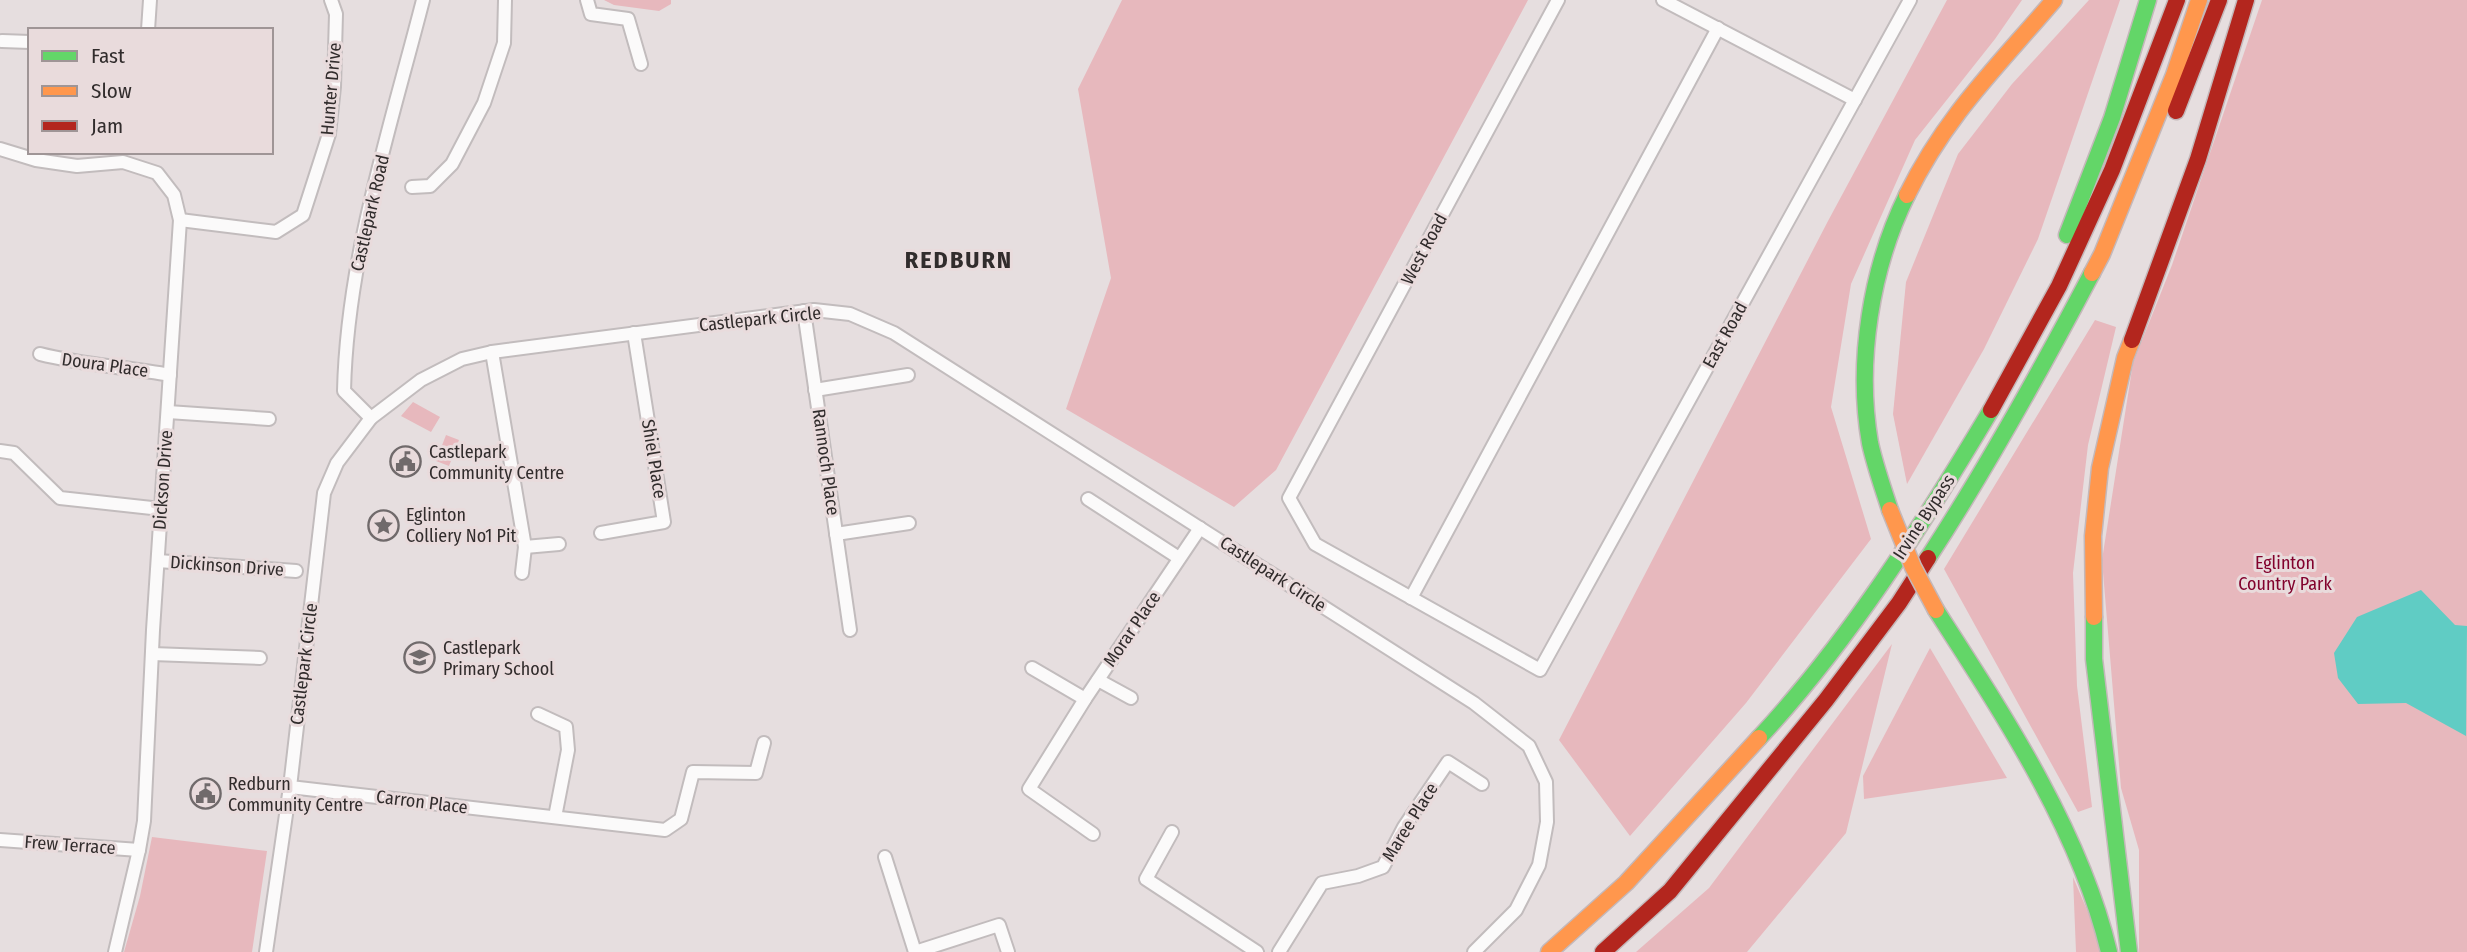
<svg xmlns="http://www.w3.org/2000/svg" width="2467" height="952" font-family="'Fira Sans Condensed',sans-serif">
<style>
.green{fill:#e7b8bd}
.water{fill:#60ccc4}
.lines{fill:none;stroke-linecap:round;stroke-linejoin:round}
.street-casing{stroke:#c2bcbd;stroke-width:16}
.fast-casing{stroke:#c4b8ba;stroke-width:19}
.slow-casing{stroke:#c4b8ba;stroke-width:19}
.jam-casing{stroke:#c4b8ba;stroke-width:19}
.street{stroke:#fbfafa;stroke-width:12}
.fast{stroke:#63d668;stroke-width:16}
.slow{stroke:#ff974d;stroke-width:16}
.jam{stroke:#b3261e;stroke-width:16}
.slow-bridge-casing{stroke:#c4b8ba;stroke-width:19;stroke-linecap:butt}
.slow-bridge{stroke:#ff974d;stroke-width:16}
.labels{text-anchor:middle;stroke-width:6;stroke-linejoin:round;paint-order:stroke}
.street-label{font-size:18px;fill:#312c2c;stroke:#e9dbdc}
.poi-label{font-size:18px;fill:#312c2c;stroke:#e9dbdc;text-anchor:start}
.park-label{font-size:18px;fill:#82022d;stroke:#e9dbdc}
.district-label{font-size:24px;font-weight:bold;letter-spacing:2px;fill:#312c2c;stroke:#e9dbdc}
</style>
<rect width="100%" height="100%" fill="#e6dedf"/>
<g class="green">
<path d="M604 0H671V4L659 11 614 5Z"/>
<path d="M1122 0H1528L1276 470 1234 507 1066 409 1111 278 1078 89Z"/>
<path d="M1947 0H2022L1995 39 1915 140 1851 284 1831 407 1871 539 1746 703 1630 836 1559 740 1828 221Z"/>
<path d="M2089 0H2120L2038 239 1984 349 1907 484 1893 414 1906 282 1958 154 2012 84Z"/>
<path d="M2262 0H2467V952H2139V850L2121 788 2102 560 2133 363 2172 265Z"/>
<path d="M2095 320 2116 327 2088 445 2073 573 2077 686 2092 807 2078 812 1944 569Z"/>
<path d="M413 402 440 417 431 432 401 416Z"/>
<path d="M446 435 459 440 449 466 436 461Z"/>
<path d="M1892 644 1846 833 1747 952H1636L1709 888Z"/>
<path d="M1930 648 2007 778 1864 799 1863 776Z"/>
<path d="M152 837 267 851 252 952H124L140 896Z"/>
<path d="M2073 877 2105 952H2076Z"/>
</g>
<path class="water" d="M2421 590 2455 625 2467 626 2466 736 2406 703 2358 704 2338 678 2334 653 2357 617Z"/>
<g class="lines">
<defs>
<g id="street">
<path d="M587 0 591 14 628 19 641 64"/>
<path d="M1558 0 1289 498 1315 544 1540 670 1910 0"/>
<path d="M1663 0 1855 100"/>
<path d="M148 30 150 0"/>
<path d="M2 41 30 42"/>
<path d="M0 149 36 160 77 166 123 162 157 173 174 195 180 220 153 630 144 821 139 850 115 952"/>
<path d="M412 187 430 186 452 164 484 103 504 43 505 0"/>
<path d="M180 220 276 232 303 215 329 134 334 87 336 14 331 0"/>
<path d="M804 311 850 630"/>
<path d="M492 352 525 547 522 573"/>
<path d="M40 354C83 365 127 367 170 375"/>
<path d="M815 390 908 375"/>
<path d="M168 412 269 419"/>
<path d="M371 418 344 391C347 258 390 129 423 0"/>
<path d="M0 451 14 453 60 498 161 509"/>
<path d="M1088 499 1179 558"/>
<path d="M601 533 664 522 634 333"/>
<path d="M836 534 909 523"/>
<path d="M525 547 559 544"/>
<path d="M158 561 296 571"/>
<path d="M1411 598 1718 28"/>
<path d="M152 654 260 658"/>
<path d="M1032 668 1085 699"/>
<path d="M1098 680 1131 698"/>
<path d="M538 714 566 727 568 750 555 817"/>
<path d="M290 787 665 830 681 819 693 772 756 773 764 743"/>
<path d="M1172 832 1146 879 1257 952"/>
<path d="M1093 834 1029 789 1085 699 1200 528"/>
<path d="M0 840 139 850"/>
<path d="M885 857 915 952 999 925 1008 952"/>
<path d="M266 952 290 787 324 493 337 463 371 418 421 380 462 359 492 352 814 310 850 314 894 333 1474 703 1529 746 1546 782 1547 822 1539 865 1516 910 1474 952"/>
<path d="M1279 952 1322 883 1358 876 1383 867 1404 827 1448 762 1482 784"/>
</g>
<g id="fast">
<path d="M2067 235 2112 118 2148 0"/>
<path d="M1890 510C1883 488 1875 466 1870 443 1856 362 1871 268 1907 195"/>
<path d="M1928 558C1988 466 2041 370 2092 273"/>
<path d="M1936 610C2003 714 2080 830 2109 952"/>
<path d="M2094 617V659L2129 952"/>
<path d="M1759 738C1850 640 1923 524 1991 410"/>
</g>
<g id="slow">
<path d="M1907 195C1946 115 1998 66 2054 0"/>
<path d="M2092 273 2102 254 2174 75 2199 0"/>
<path d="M2094 617 2093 536 2100 468 2125 358 2132 340"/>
<path d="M1549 952 1626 883 1759 738"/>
</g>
<g id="jam">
<path d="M2176 111 2219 0"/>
<path d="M2132 340 2198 159 2246 0"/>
<path d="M1991 410 2059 286 2112 170 2177 0"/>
<path d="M1603 952 1670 891 1826 700 1899 603 1928 558"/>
</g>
</defs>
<use href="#street" class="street-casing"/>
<use href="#fast" class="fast-casing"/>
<use href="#slow" class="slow-casing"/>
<use href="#jam" class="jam-casing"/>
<use href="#street" class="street"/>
<use href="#fast" class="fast"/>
<use href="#slow" class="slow"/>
<use href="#jam" class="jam"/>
<defs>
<path id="slow-bridge" d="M1890 510 1913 567 1936 610"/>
</defs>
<use href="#slow-bridge" class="slow-bridge-casing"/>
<use href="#slow-bridge" class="slow-bridge"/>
</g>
<defs>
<symbol id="civic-ring" viewBox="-11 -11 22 22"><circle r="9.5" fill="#e9dbdc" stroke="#706a6b" stroke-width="1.5"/><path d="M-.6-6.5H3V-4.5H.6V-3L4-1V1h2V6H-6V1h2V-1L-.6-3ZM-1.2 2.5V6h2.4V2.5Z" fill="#706a6b"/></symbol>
<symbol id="sight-ring" viewBox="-11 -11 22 22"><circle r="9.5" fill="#e9dbdc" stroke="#706a6b" stroke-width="1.5"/><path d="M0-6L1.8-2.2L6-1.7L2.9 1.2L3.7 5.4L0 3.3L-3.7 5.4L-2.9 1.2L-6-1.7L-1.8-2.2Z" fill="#706a6b"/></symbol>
<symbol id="school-ring" viewBox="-11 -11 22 22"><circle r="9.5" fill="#e9dbdc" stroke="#706a6b" stroke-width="1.5"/><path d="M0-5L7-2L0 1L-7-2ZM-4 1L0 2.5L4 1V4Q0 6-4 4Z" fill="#706a6b"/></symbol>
</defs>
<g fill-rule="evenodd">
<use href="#civic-ring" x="388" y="444" width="35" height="35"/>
<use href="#sight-ring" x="366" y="508" width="35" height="35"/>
<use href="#school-ring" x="402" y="640" width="35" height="35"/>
<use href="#civic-ring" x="188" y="776" width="35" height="35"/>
</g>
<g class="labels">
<g class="street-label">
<text transform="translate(331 89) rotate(-85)" y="6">Hunter Drive</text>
<text transform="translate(370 213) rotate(-77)" y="6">Castlepark Road</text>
<text transform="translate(1424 249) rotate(-62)" y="6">West Road</text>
<text transform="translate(760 319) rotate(-6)" y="6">Castlepark Circle</text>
<text transform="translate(1725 335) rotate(-61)" y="6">East Road</text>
<text transform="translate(105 365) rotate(8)" y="6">Doura Place</text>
<text transform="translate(654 459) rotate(81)" y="6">Shiel Place</text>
<text transform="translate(826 462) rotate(82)" y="6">Rannoch Place</text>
<text transform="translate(163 480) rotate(-86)" y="6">Dickson Drive</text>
<text transform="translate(1924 517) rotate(-57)" y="6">Irvine Bypass</text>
<text transform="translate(227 566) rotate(4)" y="6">Dickinson Drive</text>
<text transform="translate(1273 574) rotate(33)" y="6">Castlepark Circle</text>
<text transform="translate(1132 629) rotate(-56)" y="6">Morar Place</text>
<text transform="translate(304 664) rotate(-83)" y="6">Castlepark Circle</text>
<text transform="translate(422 802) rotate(7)" y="6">Carron Place</text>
<text transform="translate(1410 822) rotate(-58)" y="6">Maree Place</text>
<text transform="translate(70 845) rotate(4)" y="6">Frew Terrace</text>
</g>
<g class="poi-label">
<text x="429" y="458">Castlepark<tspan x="429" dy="21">Community Centre</tspan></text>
<text x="406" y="521">Eglinton<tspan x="406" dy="21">Colliery No1 Pit</tspan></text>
<text x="443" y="654">Castlepark<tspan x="443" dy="21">Primary School</tspan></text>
<text x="228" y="790">Redburn<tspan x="228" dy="21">Community Centre</tspan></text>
</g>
<g class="park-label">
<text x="2285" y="569">Eglinton<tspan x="2285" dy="21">Country Park</tspan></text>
</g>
<g class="district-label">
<text x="959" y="268">REDBURN</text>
</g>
</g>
<rect x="28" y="28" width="245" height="126" fill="#e9dbdc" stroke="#9f9596" stroke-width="2"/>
<rect x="42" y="51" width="35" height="10" fill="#63d668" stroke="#9f9596" stroke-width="2"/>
<text x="91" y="63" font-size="21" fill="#312c2c">Fast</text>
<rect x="42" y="86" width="35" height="10" fill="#ff974d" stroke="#9f9596" stroke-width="2"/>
<text x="91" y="98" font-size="21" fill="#312c2c">Slow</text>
<rect x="42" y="121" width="35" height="10" fill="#b3261e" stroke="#9f9596" stroke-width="2"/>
<text x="91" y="133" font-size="21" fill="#312c2c">Jam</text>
</svg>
